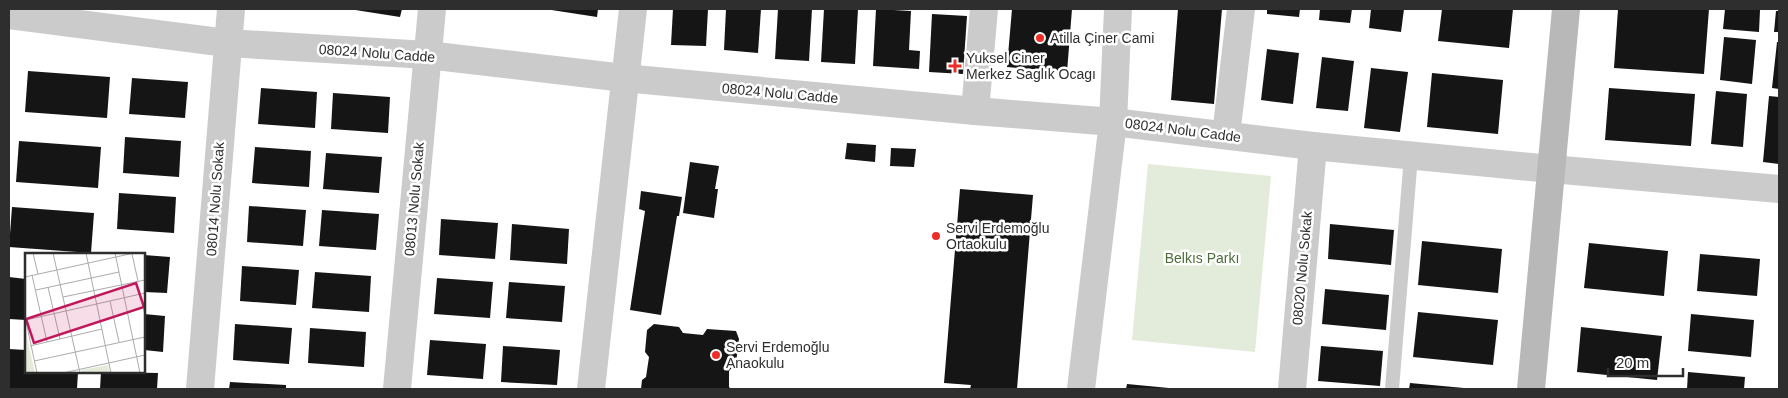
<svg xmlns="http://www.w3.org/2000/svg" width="1788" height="398" font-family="Helvetica,sans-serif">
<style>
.green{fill:#e3ecdb}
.building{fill:#151515}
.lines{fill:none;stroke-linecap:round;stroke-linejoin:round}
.lane{stroke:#cbcbcb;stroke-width:14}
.street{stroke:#cbcbcb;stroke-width:28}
.secondary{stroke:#b8b8b8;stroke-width:28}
.poi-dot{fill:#ed2e28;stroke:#fff;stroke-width:2}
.labels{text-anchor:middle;stroke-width:5;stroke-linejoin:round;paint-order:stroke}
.poi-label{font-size:14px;fill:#2e2e2e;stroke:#fff;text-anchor:start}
.street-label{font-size:14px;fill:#2e2e2e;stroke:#fff}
.park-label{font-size:14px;fill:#4c6c39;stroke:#fff}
.inset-road{fill:none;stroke:#ababab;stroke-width:1}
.view{fill:#c2185b;fill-opacity:0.15;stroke:#c2185b;stroke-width:2.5}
.inset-edge{fill:none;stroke:#2e2e2e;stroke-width:2.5}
</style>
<rect width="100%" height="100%" fill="#fff"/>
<path class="green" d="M1148 164 1271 176 1255 352 1132 340Z"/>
<g class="building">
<path d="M349 9H402L400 17Z"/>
<path d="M545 9H598L597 17Z"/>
<path d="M673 9H708L706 46 671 45Z"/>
<path d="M726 9H761L758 53 724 50Z"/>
<path d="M778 9H812L809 61 775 59Z"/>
<path d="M824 9H858L855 64 821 62Z"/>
<path d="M876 9 911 11 909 50 920 51 919 69 873 66Z"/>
<path d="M1012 9H1072L1067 72 1007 67Z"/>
<path d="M1178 9H1222L1214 104 1171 100Z"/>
<path d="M1267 9H1300L1299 17 1267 14Z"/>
<path d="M1320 9H1352L1350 23 1319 20Z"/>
<path d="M1371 9H1404L1401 32 1369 28Z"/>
<path d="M1442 9H1513L1509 48 1438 41Z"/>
<path d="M1618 9H1709L1704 74 1614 68Z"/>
<path d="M1725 9 1760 10 1759 32 1723 29Z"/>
<path d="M1776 11H1779V32H1774Z"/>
<path d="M932 14 967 16 963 74 929 72Z"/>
<path d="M1724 37 1756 40 1752 84 1720 80Z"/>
<path d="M1777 42H1779V89L1772 88Z"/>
<path d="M1267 49 1299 53 1293 104 1261 100Z"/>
<path d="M1322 57 1354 61 1348 111 1316 108Z"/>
<path d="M1371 68 1408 72 1400 132 1364 128Z"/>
<path d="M28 71 110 77 107 118 25 112Z"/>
<path d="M1432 73 1503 80 1498 134 1427 127Z"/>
<path d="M132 78 188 82 185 118 129 114Z"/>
<path d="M261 88 317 92 315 128 258 124Z"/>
<path d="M1609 88 1695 94 1691 146 1605 140Z"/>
<path d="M1716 91 1747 94 1743 147 1711 144Z"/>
<path d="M333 93 390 97 388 133 331 129Z"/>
<path d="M1769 96 1779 97V164L1763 162Z"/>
<path d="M125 137 181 141 179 177 123 173Z"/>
<path d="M19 141 101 147 98 188 16 182Z"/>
<path d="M847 143 876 145 875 162 845 159Z"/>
<path d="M255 147 311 151 309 187 252 183Z"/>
<path d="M891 148 916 149 914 167 890 166Z"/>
<path d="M326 153 382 157 379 193 323 189Z"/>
<path d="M690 162 719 166 715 189H718L714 218 683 213Z"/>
<path d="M960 189 1033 195 1017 389H970L971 385 944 383Z"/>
<path d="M641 191 682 197 679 216H677L661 315 630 310 645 211 639 209Z"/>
<path d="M119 193 176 197 174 233 117 229Z"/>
<path d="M249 206 306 210 303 246 247 242Z"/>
<path d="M12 207 94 213 91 253 9 247Z"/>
<path d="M322 210 379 214 376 250 319 246Z"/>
<path d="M441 219 498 223 495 259 439 255Z"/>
<path d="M512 224 569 229 567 264 510 260Z"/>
<path d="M1330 224 1394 230 1391 265 1328 259Z"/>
<path d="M1422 241 1502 249 1498 293 1418 285Z"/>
<path d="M1589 243 1668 251 1664 296 1584 288Z"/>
<path d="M1700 254 1760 259 1757 296 1697 291Z"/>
<path d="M144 255 170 257 167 293 144 292Z"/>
<path d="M242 266 299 270 296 305 240 301Z"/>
<path d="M315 272 371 276 369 312 312 308Z"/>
<path d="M9 277 26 279V320L9 319Z"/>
<path d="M437 278 493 282 490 318 434 314Z"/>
<path d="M509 282 565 286 562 322 506 318Z"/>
<path d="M1325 289 1389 295 1386 330 1322 324Z"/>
<path d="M1418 312 1498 320 1493 365 1413 357Z"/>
<path d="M144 314 165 316 163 352 144 350Z"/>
<path d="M1691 314 1754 320 1751 357 1688 351Z"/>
<path d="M235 324 292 328 289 364 233 360Z"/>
<path d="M654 324 679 327 683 333 703 335 707 329 736 331 739 339 736 363 729 371V387L731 389H641L642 380 646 377 649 357 645 352 647 330Z"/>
<path d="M1581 327 1662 336 1657 380 1577 372Z"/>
<path d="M310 328 366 332 364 367 308 363Z"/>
<path d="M430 340 486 344 483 379 427 375Z"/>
<path d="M503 346 560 350 557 385 501 382Z"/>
<path d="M1321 346 1383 351 1380 386 1318 381Z"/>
<path d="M9 349 26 350V372H78L77 389H9Z"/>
<path d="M101 372 158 373 157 389H100Z"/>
<path d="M1688 372 1745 377 1744 389H1687Z"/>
<path d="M230 382 286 385V389H229Z"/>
<path d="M1410 383 1464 388V389H1409Z"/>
<path d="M1127 384 1169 388V389H1126Z"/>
</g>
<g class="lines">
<path class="lane" d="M1392 389 1411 156"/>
<g class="street">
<path d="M9 15 227 43 427 55 624 78 975 111 1113 122 1313 146 1551 169 1779 189"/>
<path d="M975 111 984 9"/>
<path d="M1226 135 1241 9"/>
<path d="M200 389 231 9"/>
<path d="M397 389 432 9"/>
<path d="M591 389 633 9"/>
<path d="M1081 389 1113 122 1118 9"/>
<path d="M1292 389 1313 146"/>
</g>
<path class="secondary" d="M1531 389 1566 9"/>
</g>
<g class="poi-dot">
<circle cx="1040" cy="38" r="5"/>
<path d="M952.5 58.5h5v5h5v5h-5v5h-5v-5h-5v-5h5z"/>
<circle cx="936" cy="236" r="5"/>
<circle cx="716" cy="355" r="5"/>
</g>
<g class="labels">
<g class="poi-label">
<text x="1050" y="43">Atilla Çiner Cami</text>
<text x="966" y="63">Yuksel Ciner<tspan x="966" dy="16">Merkez Saglık Ocagı</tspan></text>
<text x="946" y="233">Servi Erdemoğlu<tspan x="946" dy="16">Ortaokulu</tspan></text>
<text x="726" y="352">Servi Erdemoğlu<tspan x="726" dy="16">Anaokulu</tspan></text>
</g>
<g class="street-label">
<text transform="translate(377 53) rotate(4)" y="5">08024 Nolu Cadde</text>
<text transform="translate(780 93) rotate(5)" y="5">08024 Nolu Cadde</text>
<text transform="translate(1183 130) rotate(7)" y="5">08024 Nolu Cadde</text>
<text transform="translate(215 199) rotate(-86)" y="5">08014 Nolu Sokak</text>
<text transform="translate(414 199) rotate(-85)" y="5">08013 Nolu Sokak</text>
<text transform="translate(1302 268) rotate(-85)" y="5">08020 Nolu Sokak</text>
</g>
<g class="park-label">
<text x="1202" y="263">Belkıs Parkı</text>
</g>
</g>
<g transform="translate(25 253)">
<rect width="120" height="120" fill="#fff"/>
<path d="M0 73 5 98 10 120H0ZM83 112 85 120H57L56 117Z" fill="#e3ecdb"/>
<path class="inset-road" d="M8 0 13 21M28 0 55 120M61 0 86 120M90 0 115 120M107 1 113 28M7 22 22 89M0 24 109 0M23 34 35 86M11 37 94 19M115 41 120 62M38 44 120 27M85 48 94 89M0 64 12 120M1 67 120 40M5 93 77 76M9 108 120 84M38 120 120 102"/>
<path class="view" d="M111 30 119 54 9 90 1 66Z"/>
<rect width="120" height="120" class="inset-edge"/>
</g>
<rect width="1788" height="398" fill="none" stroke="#2e2e2e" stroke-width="20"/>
<path d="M1608 368v8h75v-8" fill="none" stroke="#2e2e2e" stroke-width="2.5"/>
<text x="1616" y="368" font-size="15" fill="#2e2e2e" stroke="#ffffff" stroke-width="4" paint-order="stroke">20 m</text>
</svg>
